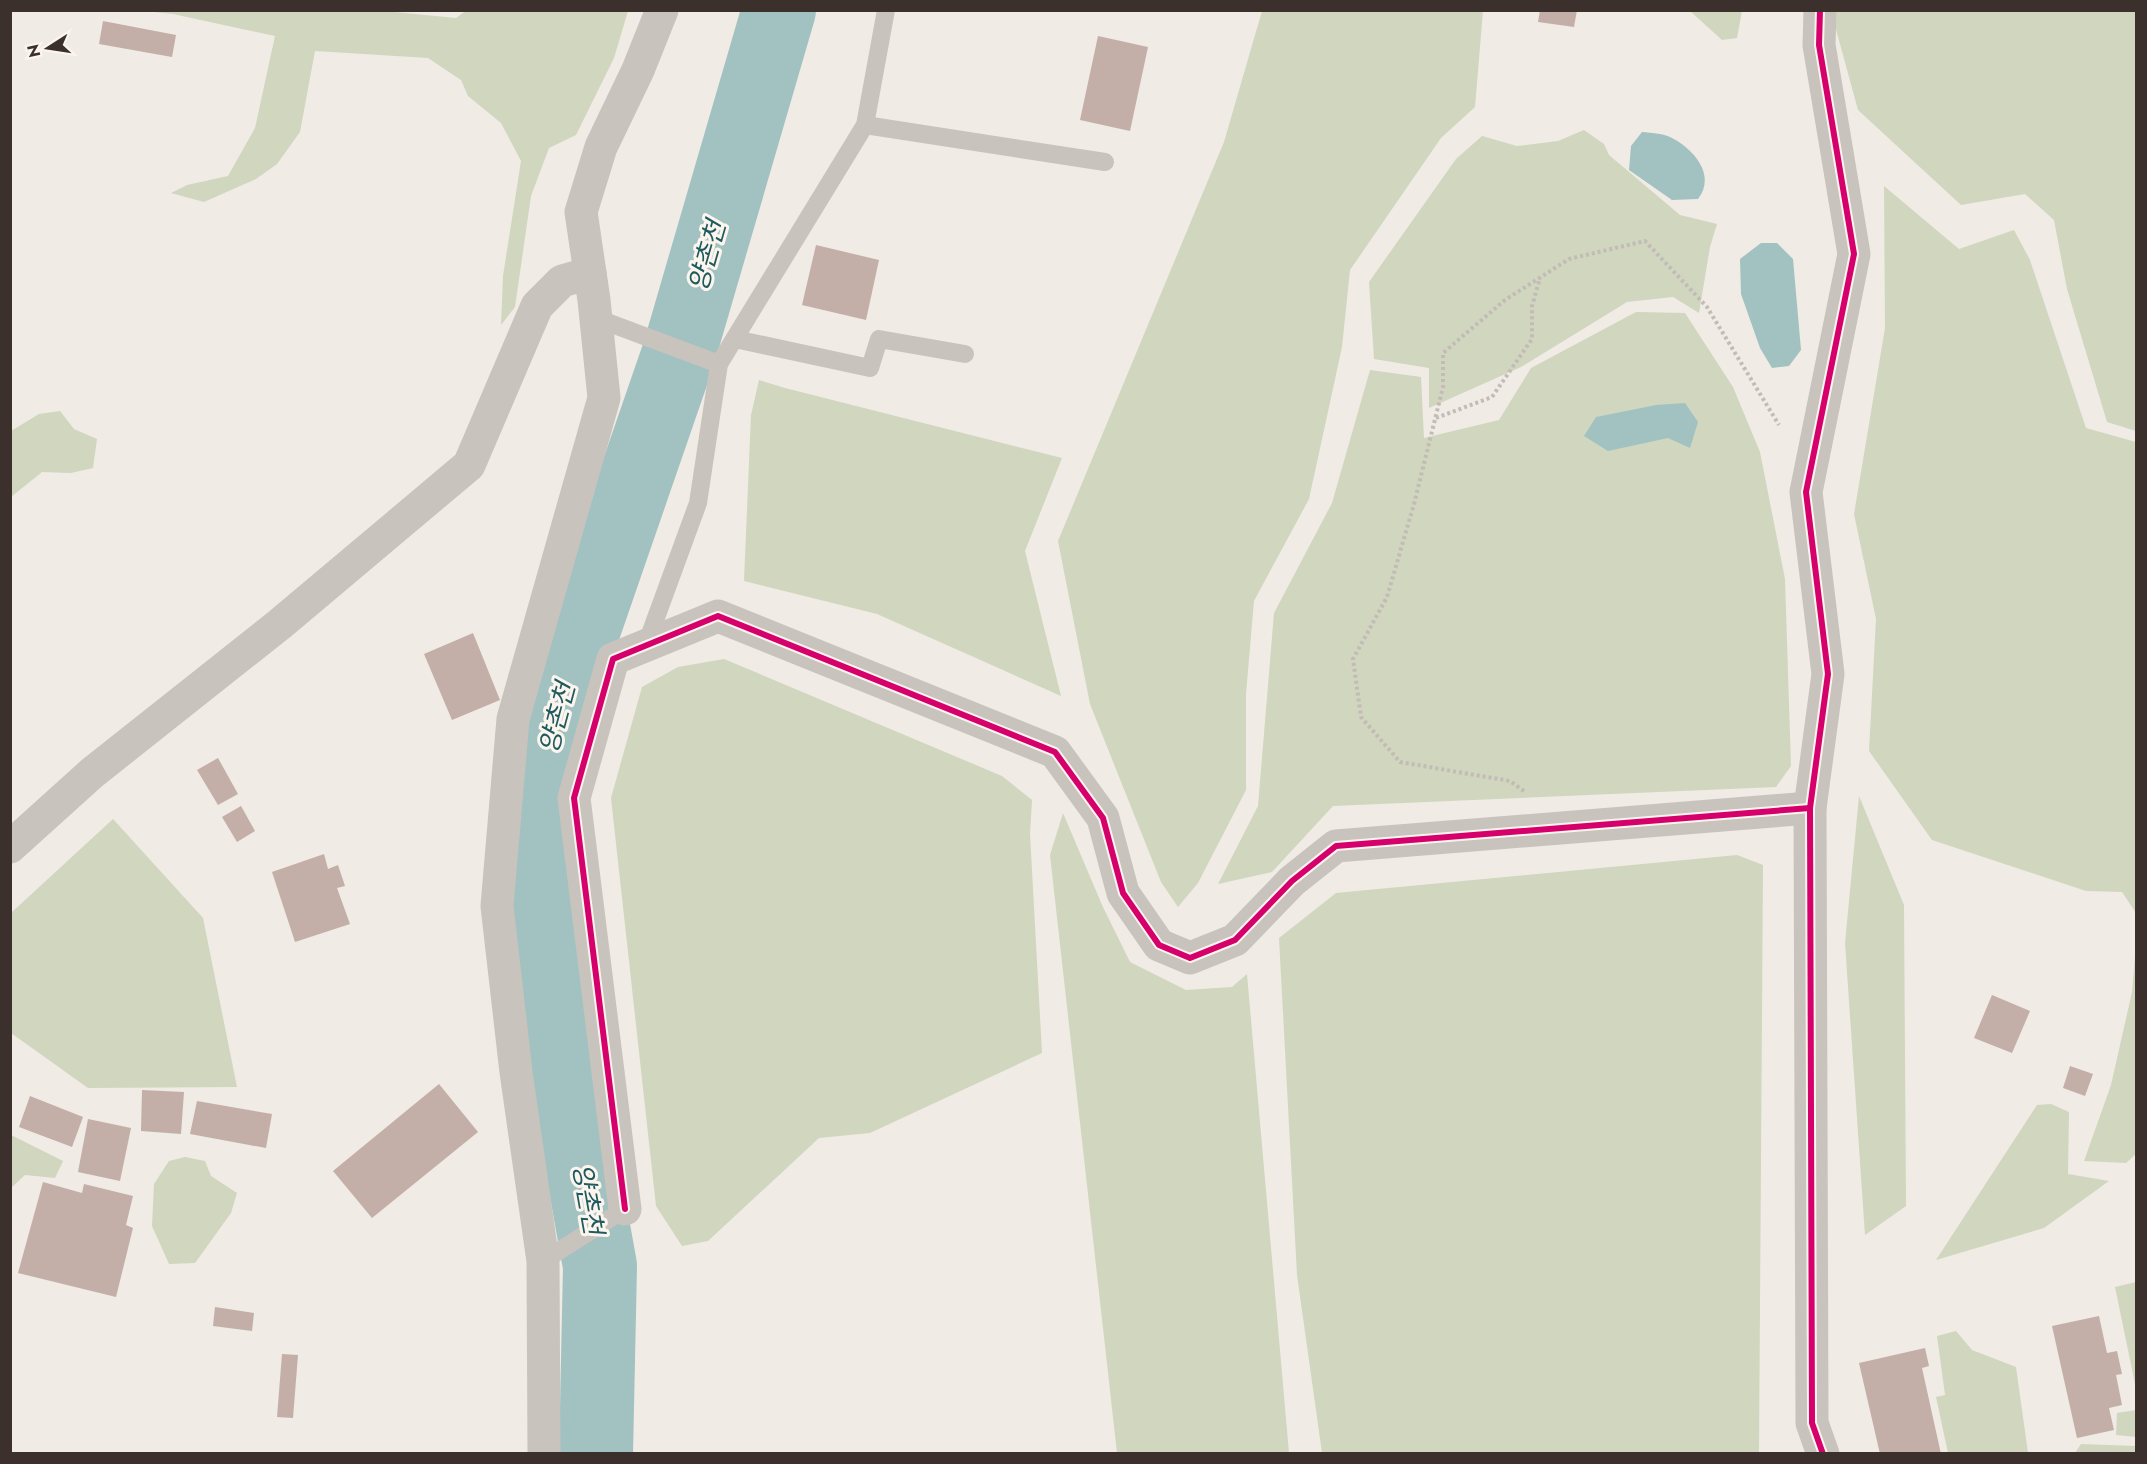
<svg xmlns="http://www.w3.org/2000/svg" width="2147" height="1464" font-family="Jost,'Noto Sans KR',sans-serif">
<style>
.green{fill:#d1d6bf}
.water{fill:#a1c2c1}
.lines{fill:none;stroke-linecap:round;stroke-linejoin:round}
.river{stroke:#a1c2c1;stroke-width:74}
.building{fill:#c3afa7}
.path{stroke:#c2bbb6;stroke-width:4;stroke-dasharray:3 3;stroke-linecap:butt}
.lane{stroke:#c9c3be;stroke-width:18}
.street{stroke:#c9c3be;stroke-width:33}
.cycleway-casing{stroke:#fbf5ee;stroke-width:10}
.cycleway{stroke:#d6006c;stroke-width:6}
.labels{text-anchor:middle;stroke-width:6;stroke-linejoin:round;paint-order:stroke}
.water-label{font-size:26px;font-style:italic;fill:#1f5a5e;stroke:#fbf5ee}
</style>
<rect width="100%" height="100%" fill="#f0ebe5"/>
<g class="green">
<path d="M374 10 456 18 467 10 628 11 614 58 576 135 549 148 531 196 515 307 501 325 503 276 521 161 501 123 468 96 461 80 428 58 315 51 300 132 277 164 256 179 204 202 171 193 187 185 228 176 255 128 275 36 173 14 145 11Z"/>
<path d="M1262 11H1483L1475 107 1441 138 1350 270 1342 347 1309 499 1254 601 1246 694V790L1198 883 1178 907 1161 882 1090 704 1058 541 1224 142Z"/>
<path d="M1690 11H1742L1737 38 1722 40Z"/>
<path d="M1831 11H2136V431L2107 422 2067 289 2054 220 2025 194 1961 205 1858 110Z"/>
<path d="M1584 130 1604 144 1609 155 1680 215 1717 224 1710 247 1699 313 1673 297 1627 302 1521 367 1429 408V368L1374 359 1369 282 1456 159 1482 136 1517 146 1558 141Z"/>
<path d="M1884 186 1959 249 2014 230 2030 260 2086 428 2136 442V913L2122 892 2086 891 1932 840 1869 751 1876 619 1854 514 1885 328Z"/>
<path d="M1636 312 1685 313 1733 387 1760 452 1785 579 1791 766 1776 787 1333 806 1272 872 1218 884 1258 806 1274 613 1332 503 1370 370 1421 377 1424 438 1499 420 1531 368Z"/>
<path d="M759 380 785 388 1062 458 1025 551 1061 696 877 614 744 581 751 415Z"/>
<path d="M60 411 74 429 97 439 93 468 71 473 42 472 11 497V431L39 414Z"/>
<path d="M724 659 1002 776 1032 800 1030 834 1042 1053 870 1133 819 1138 708 1241 682 1246 656 1206 611 798 642 687 678 667Z"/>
<path d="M1859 796 1904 905 1906 1206 1865 1235 1845 943Z"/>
<path d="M1063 813 1102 905 1130 962 1186 990 1232 987 1247 974 1289 1453H1117L1050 855Z"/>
<path d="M113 819 203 918 237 1087 88 1088 11 1033V913Z"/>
<path d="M1737 855 1763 865 1759 1453H1322L1297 1275 1279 938 1336 893Z"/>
<path d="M2136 945V1154L2126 1163 2084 1161 2111 1085 2132 992Z"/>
<path d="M2051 1104 2069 1112 2068 1174 2109 1181 2044 1228 1936 1260 2037 1105Z"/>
<path d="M11 1135 63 1161 55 1178 25 1175 11 1188Z"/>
<path d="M185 1157 205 1161 211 1176 237 1193 231 1213 195 1263 169 1264 152 1226 154 1184 169 1161Z"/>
<path d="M2136 1282V1389L2115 1287Z"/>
<path d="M1956 1331 1972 1350 2016 1367 2028 1453H1948L1936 1397 1945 1395 1937 1336Z"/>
<path d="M2136 1410V1437L2116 1435 2117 1413Z"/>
<path d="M2081 1444 2136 1446V1453H2075Z"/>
</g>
<g class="water">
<path d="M1642 132C1651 133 1662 133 1670 137 1693 148 1717 175 1698 199L1672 200 1629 170 1631 146Z"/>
<path d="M1761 243H1777L1793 259 1801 350 1789 366 1772 368 1760 348 1741 294 1740 259Z"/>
<path d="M1685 403 1698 422 1690 448 1668 438 1608 451 1584 436 1596 417 1656 405Z"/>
</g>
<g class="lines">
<path class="river" d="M596 1454 600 1266 571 1105 546 909 544 744 679 353 779 10"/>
</g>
<g class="building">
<path d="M1540 10H1577L1574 27 1538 22Z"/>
<path d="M103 21 176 35 172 57 99 44Z"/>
<path d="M1098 36 1148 47 1130 131 1080 120Z"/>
<path d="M816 245 879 260 866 320 802 305Z"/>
<path d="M473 633 500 700 452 720 424 654Z"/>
<path d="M218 758 238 794 218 805 197 770Z"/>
<path d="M241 806 255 831 237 842 222 817Z"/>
<path d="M324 854 328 869 338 865 345 886 337 888 350 924 295 942 272 872Z"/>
<path d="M1992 995 2030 1011 2012 1053 1974 1038Z"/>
<path d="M2070 1066 2093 1074 2085 1096 2063 1088Z"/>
<path d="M439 1084 478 1132 372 1218 333 1171Z"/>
<path d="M142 1090 184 1092 181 1134 141 1131Z"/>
<path d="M30 1096 83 1117 72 1147 19 1127Z"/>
<path d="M197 1101 272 1114 266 1148 190 1134Z"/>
<path d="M88 1119 131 1128 120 1181 78 1172Z"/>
<path d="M43 1182 82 1193 84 1184 133 1196 126 1225 133 1228 116 1297 18 1273Z"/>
<path d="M215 1307 254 1313 252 1331 213 1326Z"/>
<path d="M2099 1316 2107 1353 2117 1351 2122 1374 2116 1375 2122 1405 2109 1408 2114 1430 2077 1438 2052 1326Z"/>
<path d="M1925 1348 1929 1366 1922 1368 1941 1454H1880L1859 1363Z"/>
<path d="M282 1354 298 1355 293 1418 277 1417Z"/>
</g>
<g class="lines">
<g class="path">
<path d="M1436 418 1492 397 1532 339V306L1540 278"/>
<path d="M1524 791 1510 781 1400 762 1361 717 1353 659 1387 597 1414 504 1443 387V353L1505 300 1569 259 1645 241 1707 307 1779 425"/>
</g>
<g class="lane">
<path d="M865 125 1105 162"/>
<path d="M596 318 719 364"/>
<path d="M735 339 870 368 879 339 965 354"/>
<path d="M646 645 698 503 719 364 865 125 886 10"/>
<path d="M543 1261 625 1209"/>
</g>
<g class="street">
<path d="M1820 10 1819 45 1854 254 1806 492 1828 674 1810 808 1812 1423 1823 1454"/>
<path d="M10 847 92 773 280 624 469 465 537 306 562 281 590 273"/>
<path d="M625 1209 574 798 613 659 718 616 1055 752 1103 818 1123 893 1159 945 1190 958 1235 940 1292 881 1336 846 1810 808"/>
<path d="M544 1454 543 1261 516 1072 497 906 513 719 604 398 594 300 581 212 601 147 638 70 662 10"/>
</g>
<defs>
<g id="cycleway">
<path d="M1820 10 1819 45 1854 254 1806 492 1828 674 1810 808 1812 1423 1823 1454"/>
<path d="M625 1209 574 798 613 659 718 616 1055 752 1103 818 1123 893 1159 945 1190 958 1235 940 1292 881 1336 846 1810 808"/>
</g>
</defs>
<use href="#cycleway" class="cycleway-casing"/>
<use href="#cycleway" class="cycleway"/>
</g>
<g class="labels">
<g class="water-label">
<text transform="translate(707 256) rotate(-74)" y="9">양촌천</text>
<text transform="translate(557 718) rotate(-75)" y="9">양촌천</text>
<text transform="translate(588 1199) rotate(80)" y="9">양촌천</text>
</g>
</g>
<rect width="2147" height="1464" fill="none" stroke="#3b302b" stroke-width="24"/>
<g transform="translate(48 48) rotate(258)" stroke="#fbf5ee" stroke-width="4.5" paint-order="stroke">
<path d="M0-4.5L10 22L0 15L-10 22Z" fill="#3b302b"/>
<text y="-9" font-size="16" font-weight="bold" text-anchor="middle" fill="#3b302b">N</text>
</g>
</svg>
